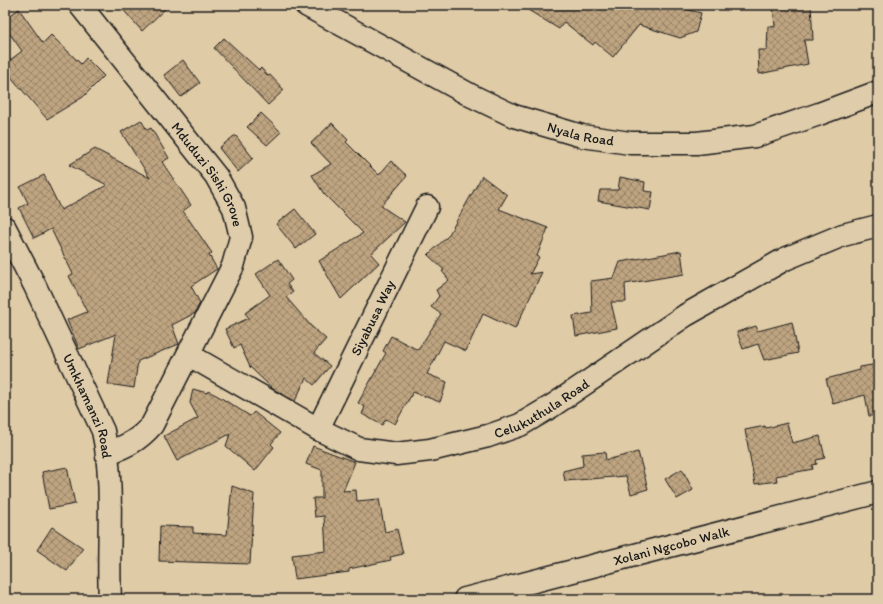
<svg xmlns="http://www.w3.org/2000/svg" width="883" height="604" font-family="Itim,sans-serif">
<style>
.building{fill:url(#building-cross-hatch);stroke:#1c1c1c}
.lines{fill:none;stroke-linecap:round;stroke-linejoin:round}
.street-casing{stroke:#1c1c1c;stroke-width:25}
.secondary-casing{stroke:#1c1c1c;stroke-width:25}
.street{stroke:#deccaa;stroke-width:22}
.secondary{stroke:#deccaa;stroke-width:22}
.labels{text-anchor:middle;stroke-width:3;stroke-linejoin:round;paint-order:stroke}
.street-label{font-size:14px;fill:#1c1c1c;stroke:#deccaa}
</style>
<defs>
<pattern id="building-cross-hatch" width="8" height="8" patternUnits="userSpaceOnUse"><rect width="8" height="8" fill="#bea480"/><path d="M0 0l8 8M0 8l8-8" fill="none" stroke="#9a8568"/></pattern>
</defs>
<rect width="100%" height="100%" fill="#e0cba7"/>
<filter id="ink" filterUnits="userSpaceOnUse"><feTurbulence type="fractalNoise" baseFrequency=".025" numOctaves="2"/><feDisplacementMap in="SourceGraphic" scale="8" xChannelSelector="R" yChannelSelector="G"/><feConvolveMatrix kernelMatrix="1 2 1 2 8 2 1 2 1" color-interpolation-filters="sRGB"/></filter>
<g filter="url(#ink)">
<g class="building">
<path d="M119 5H169L142 31Z"/>
<path d="M520 5H669L701 13 696 32 680 38 639 25 613 57 595 42 593 45 564 22 559 29Z"/>
<path d="M773 5H811L813 40H804L808 64 759 74 758 50H767L768 26 775 27Z"/>
<path d="M19 9 43 43 51 35 81 64 86 58 104 76 83 97 47 119 5 70V64L22 51 5 27V19Z"/>
<path d="M224 38 259 70 261 68 268 76 270 75 284 90 268 105 214 48Z"/>
<path d="M183 60 200 83 181 97 164 75Z"/>
<path d="M261 113 281 132 267 145 247 127Z"/>
<path d="M141 120 147 130 151 128 169 158 162 162 191 205 183 211 212 253 209 255 217 269 191 286 200 303 195 313 172 325 179 344 138 361 134 388 108 384 116 334 79 349 67 320 87 312 69 276 73 274 51 229 34 238 19 208 28 203 20 187 44 175 61 210 107 185 69 165 95 149 150 178 121 132Z"/>
<path d="M332 123 348 140 346 142 379 175 391 161 407 176 381 206 405 222 371 254 379 263 341 299 319 261 363 233 324 194 312 175 331 164 311 143Z"/>
<path d="M234 136H236L253 158 238 172 219 148Z"/>
<path d="M482 176 507 195 499 209 548 228 537 256 539 257 530 274 542 272 515 329 483 314 466 351 444 341 427 374 447 382 440 402 413 392 395 424 386 419 382 425 362 414 365 407 358 403 386 353 383 351 391 336 418 350 441 314 431 307 439 296 436 290 449 280 442 271 444 270 428 255 448 236Z"/>
<path d="M620 177 645 182 644 191 653 192 650 210 598 201 600 190H618Z"/>
<path d="M295 209 315 234 296 249 276 224Z"/>
<path d="M681 251 684 274 625 284 626 302H611L617 328 576 336 573 316 592 313 591 281 614 278 620 262Z"/>
<path d="M278 259 292 280 287 284 293 292 286 297 311 326 326 339 314 353 330 366 314 385 306 378 295 401 273 389 250 367 240 345 234 348 225 329 249 318 245 313 270 295 256 274Z"/>
<path d="M792 322 798 353 764 360 758 344 743 349 737 332 756 326 758 331Z"/>
<path d="M878 364V415L869 416 865 395 833 404 826 379 860 370V367Z"/>
<path d="M193 389 207 393 208 391 218 396 250 416 254 412 280 433 271 444 274 447 255 471 226 446 230 434 177 461 164 436 198 418 190 403Z"/>
<path d="M787 423 792 443 820 436 825 458 816 460 817 464 812 465 813 469 776 476 777 481 755 484 745 430 765 426 766 428Z"/>
<path d="M313 446 355 462 343 491 356 490 357 501 379 499 385 532 397 529 403 554 390 557 391 560 349 569V572L295 579 292 555 326 551 324 516 315 517 313 498H322V470L306 464Z"/>
<path d="M605 452 606 460 638 452 648 489 631 494 626 476 565 481 563 471 583 466 582 454Z"/>
<path d="M67 467 75 504 49 509 42 472Z"/>
<path d="M682 469 693 490 677 499 665 479Z"/>
<path d="M232 486 254 494 250 564 159 561 160 526 193 527V533L227 535Z"/>
<path d="M52 527 83 548 67 571 37 550Z"/>
</g>
<g class="lines">
<defs>
<g id="street">
<path id="s1" d="M80 5 216 176 234 208 241 237 233 266 152 425C139 440 127 446 108 453"/>
<path id="s2" d="M5 228 35 286 103 431C115 486 107 543 110 599"/>
<path id="s3" d="M189 355 318 429 359 449 396 454 430 450 488 436 520 425 552 406 686 315 785 259 843 235 878 226"/>
<path id="s4" d="M318 429 427 207"/>
<path id="s5" d="M465 599 878 492"/>
</g>
<g id="secondary">
<path id="s6" d="M306 5 470 95 514 116 582 136 630 143H697L755 136 819 114 878 92"/>
</g>
</defs>
<use href="#street" class="street-casing"/>
<use href="#secondary" class="secondary-casing"/>
<use href="#street" class="street"/>
<use href="#secondary" class="secondary"/>
</g>
</g>
<g class="labels">
<g class="street-label">
<text dy="5" stroke="none"><textPath href="#s6" startOffset="305">Nyala Road</textPath></text>
<text dy="5" stroke="none"><textPath href="#s1" startOffset="213">Mduduzi Sishi Grove</textPath></text>
<text dy="5" stroke="none"><textPath href="#s4" startOffset="124">Siyabusa Way</textPath></text>
<text dy="5" stroke="none"><textPath href="#s2" startOffset="197">Umkhamanzi Road</textPath></text>
<text dy="5" stroke="none"><textPath href="#s3" startOffset="386">Celukuthula Road</textPath></text>
<text dy="5" stroke="none"><textPath href="#s5" startOffset="213">Xolani Ngcobo Walk</textPath></text>
</g>
</g>
<rect width="883" height="604" fill="none" stroke="#deccaa" stroke-width="20"/>
<rect x="10" y="10" width="863" height="584" fill="none" stroke="#1c1c1c" stroke-width="1.5" filter="url(#ink)"/>
</svg>
